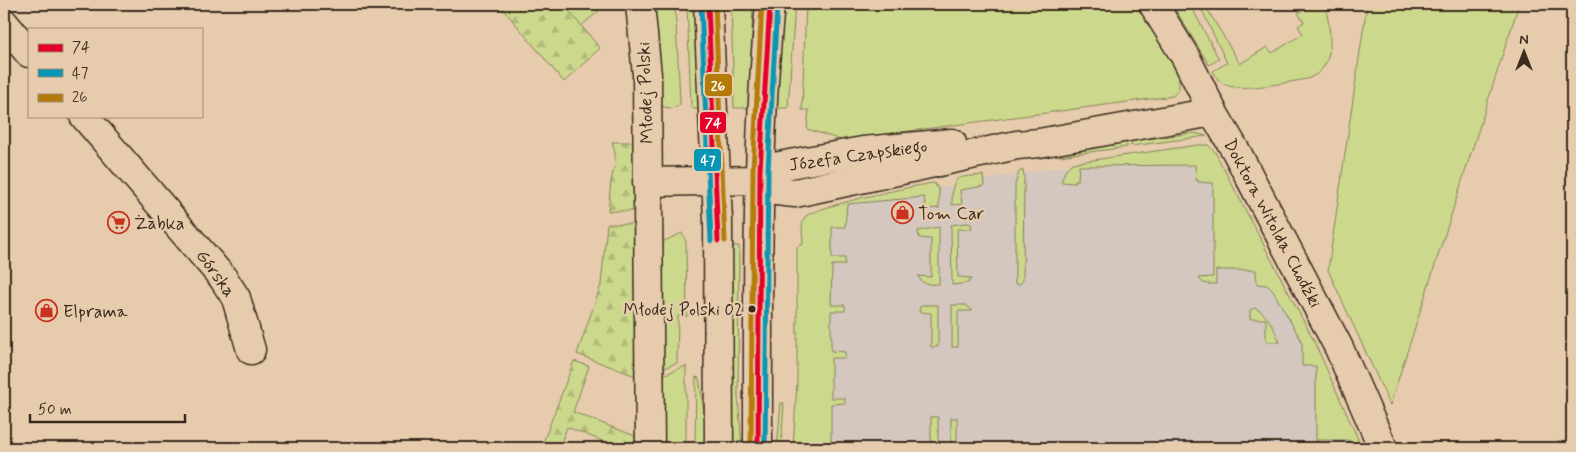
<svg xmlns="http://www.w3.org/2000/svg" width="1576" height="452" font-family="Mynerve,sans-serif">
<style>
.built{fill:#d4c7bf}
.grass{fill:#ccd98d;stroke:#848256}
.forest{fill:url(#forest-firs);stroke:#848256}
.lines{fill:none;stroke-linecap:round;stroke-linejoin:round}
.minor-casing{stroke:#3b2a1e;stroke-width:31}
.minor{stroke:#e6ccad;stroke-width:28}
.bus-1-casing{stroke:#e6ccad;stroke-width:9}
.bus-2-casing{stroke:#e6ccad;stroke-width:9}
.bus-3-casing{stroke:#e6ccad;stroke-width:9}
.bus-1{stroke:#e4002b;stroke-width:5}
.bus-2{stroke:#0996b4;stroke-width:5}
.bus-3{stroke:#b57b0a;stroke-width:5}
.bus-dot{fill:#3b2a1e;stroke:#e6ccad;stroke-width:2}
.labels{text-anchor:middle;stroke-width:4.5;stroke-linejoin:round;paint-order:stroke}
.bus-label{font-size:17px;fill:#3b2a1e;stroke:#e6ccad;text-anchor:end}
.street-label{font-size:18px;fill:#3b2a1e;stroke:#e6ccad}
.poi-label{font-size:18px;fill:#3b2a1e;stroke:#e6ccad;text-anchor:start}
.line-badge{stroke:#e6ccad;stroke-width:2}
.badge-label{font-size:14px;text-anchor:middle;font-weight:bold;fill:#fff}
</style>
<defs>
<pattern id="forest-firs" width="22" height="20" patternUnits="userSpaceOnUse" patternTransform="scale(1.25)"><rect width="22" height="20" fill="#ccd98d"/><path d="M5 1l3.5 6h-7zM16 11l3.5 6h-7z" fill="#b0ba79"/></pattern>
</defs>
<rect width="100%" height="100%" fill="#e6ccad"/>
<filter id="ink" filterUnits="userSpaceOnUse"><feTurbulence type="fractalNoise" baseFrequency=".02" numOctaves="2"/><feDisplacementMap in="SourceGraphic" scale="10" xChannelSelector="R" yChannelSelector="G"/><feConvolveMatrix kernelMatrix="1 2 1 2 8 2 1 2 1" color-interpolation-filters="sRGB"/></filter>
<g filter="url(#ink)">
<path class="built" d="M1192 148 1257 242 1355 448H827L830 225 848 203 1077 164Z"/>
<g class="grass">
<path d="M563 4H607L581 26Z"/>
<path d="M652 4H675L680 99V105C673 109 667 109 660 105Z"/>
<path d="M687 4H697L701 109H694L691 106Z"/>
<path d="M731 4H753L749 108H734Z"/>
<path d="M785 4H795L788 108H774Z"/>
<path d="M806 4H1141L1174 65 1179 78V89L1173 96 841 140 807 129 809 110H802Z"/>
<path d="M1172 4H1190L1219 59 1209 65Z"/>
<path d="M1199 4H1204L1240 64 1267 47 1272 53 1303 34 1298 26 1304 22 1298 13 1315 4H1325C1330 29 1339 68 1307 79 1288 82 1243 92 1226 85 1219 82 1216 77 1213 71L1227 63Z"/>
<path d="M1367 4H1519L1390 405 1328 270Z"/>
<path d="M1194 133 1207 136 1131 146V141Z"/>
<path d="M1127 142V147L1059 156 1071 149Z"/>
<path d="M1198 145H1208L1215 152 1314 341 1362 448H1349V440H1317L1316 448V366H1302V343L1300 338 1273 291 1267 285 1257 284 1256 270H1216V284C1209 284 1202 285 1199 278L1213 277V183L1198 182V180H1196L1195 165 1079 166 1078 180H1075V183L1061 182 1066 169 1072 163Z"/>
<path d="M1023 170 1024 176 1023 280 1020 284H1015V185L1019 172Z"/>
<path d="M983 175 984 186 960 190 962 204 952 205C952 174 955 178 983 175Z"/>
<path d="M934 183 939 190V208L926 209 924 197 847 204 845 227H832V258H845V265H832L831 305H845V311H831V351L845 352V358H831V398H845V403L831 404V445H845V448H793L797 383V247L803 244C803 237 800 223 805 217 813 207 916 185 934 183Z"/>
<path d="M967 223 971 224 972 229H957L958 277 972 278 968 283 952 285 951 225Z"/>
<path d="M939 227V284C929 284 923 286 918 276L931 277V239L919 238 918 231Z"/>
<path d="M682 233 686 242 687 316H678L677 363 658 370 662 242Z"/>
<path d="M731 246H739L738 396 742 448H731Z"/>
<path d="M924 305H938V347H931V313L919 312 920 307Z"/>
<path d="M952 305H966L972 310V311H958V347H952Z"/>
<path d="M1254 308C1267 311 1275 331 1280 342H1266V319H1250V310Z"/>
<path d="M686 366V448H659L658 381 663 375Z"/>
<path d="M696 377 699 378 706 425V448H695Z"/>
<path d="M781 403H784L781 448H777Z"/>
<rect x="931" y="417" width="7" height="31"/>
<rect x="951" y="418" width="6" height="30"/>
</g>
<g class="forest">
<path d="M499 4H563L600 48 564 82Z"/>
<path d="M612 142H638V211H608C609 201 610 191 611 182 614 167 618 157 612 142Z"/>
<path d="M607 224H638V377L577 354 601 285Z"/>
<path d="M574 361 589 366 573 412 635 436V448H620L567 427 559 448H541Z"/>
</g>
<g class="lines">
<defs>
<g id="minor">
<path d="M640 4 647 75 650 448"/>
<path d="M708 4 718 221 719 448"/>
<path d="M1153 4 1186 58 1213 112 1237 153 1339 348 1383 448"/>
<path d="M4 23 29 53"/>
<path d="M84 116 223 278 236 298 251 350"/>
<path d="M759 180 776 191 795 193 1017 145 1039 143 1213 112"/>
<path d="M759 180 775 167 795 163 863 151 952 143"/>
<path d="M647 182 759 180"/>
<path d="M758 448C758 299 756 152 770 4"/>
</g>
</defs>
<use href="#minor" class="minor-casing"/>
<use href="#minor" class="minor"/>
<defs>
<g id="bus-1">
<path d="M708 4 718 241"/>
<path d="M758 448 760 170 770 4"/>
</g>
<g id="bus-2">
<path d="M701 4 711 241"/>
<path d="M765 448 768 170 777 5"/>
</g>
<g id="bus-3">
<path d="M715 4 725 241"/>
<path d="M751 448 753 170 762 4"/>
</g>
</defs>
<use href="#bus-1" class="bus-1-casing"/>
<use href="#bus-2" class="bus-2-casing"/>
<use href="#bus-3" class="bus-3-casing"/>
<use href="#bus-1" class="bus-1"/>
<use href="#bus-2" class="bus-2"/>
<use href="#bus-3" class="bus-3"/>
</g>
</g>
<defs>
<symbol id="shop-ring" viewBox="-11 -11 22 22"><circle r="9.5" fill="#e6ccad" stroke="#c8321e" stroke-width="1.5"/><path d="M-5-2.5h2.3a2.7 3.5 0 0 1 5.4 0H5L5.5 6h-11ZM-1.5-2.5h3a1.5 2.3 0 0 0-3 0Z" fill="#c8321e"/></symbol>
<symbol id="supermarket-ring" viewBox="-11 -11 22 22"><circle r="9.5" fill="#e6ccad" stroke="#c8321e" stroke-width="1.5"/><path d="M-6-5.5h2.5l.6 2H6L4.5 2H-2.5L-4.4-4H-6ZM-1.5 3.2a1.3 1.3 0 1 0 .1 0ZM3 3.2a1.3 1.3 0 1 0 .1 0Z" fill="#c8321e"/></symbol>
</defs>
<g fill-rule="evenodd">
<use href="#shop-ring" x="890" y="200" width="25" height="25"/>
<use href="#supermarket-ring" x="106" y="210" width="25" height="25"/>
<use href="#shop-ring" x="34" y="298" width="25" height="25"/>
</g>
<circle class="bus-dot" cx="752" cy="309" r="4.5"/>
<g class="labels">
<g class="bus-label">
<text x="743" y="315">Młodej Polski 02</text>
</g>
<g class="street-label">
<text transform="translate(645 93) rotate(-92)" y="6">Młodej Polski</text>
<text transform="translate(858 155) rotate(-8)" y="6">Józefa Czapskiego</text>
<text transform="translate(1273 223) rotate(62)" y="6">Doktora Witolda Chodźki</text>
<text transform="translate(216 273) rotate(54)" y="6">Górska</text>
</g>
<g class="poi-label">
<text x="918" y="219">Tom Car</text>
<text x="134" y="229">Żabka</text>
<text x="63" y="317">Elprama</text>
</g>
</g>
<g class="line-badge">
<rect x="704" y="73" width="29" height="24" rx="5" fill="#b57b0a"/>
<rect x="699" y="111" width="28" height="23" rx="5" fill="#e4002b"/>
<rect x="693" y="148" width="29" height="24" rx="5" fill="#0996b4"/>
</g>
<g class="badge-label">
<text x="718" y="90">26</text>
<text x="713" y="127">74</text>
<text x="708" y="165">47</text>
</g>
<rect width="1576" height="452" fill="none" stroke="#e6ccad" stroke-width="20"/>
<rect x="10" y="10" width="1556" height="432" fill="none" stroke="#3b2a1e" stroke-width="2" filter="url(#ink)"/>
<rect x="28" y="28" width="175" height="90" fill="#e6ccad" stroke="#a28b74"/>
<rect x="38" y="44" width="25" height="8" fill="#e4002b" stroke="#a28b74"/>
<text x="72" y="52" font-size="15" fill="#3b2a1e">74</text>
<rect x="38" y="69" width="25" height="8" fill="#0996b4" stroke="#a28b74"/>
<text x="72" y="78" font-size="15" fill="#3b2a1e">47</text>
<rect x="38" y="94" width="25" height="8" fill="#b57b0a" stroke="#a28b74"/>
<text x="72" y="102" font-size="15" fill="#3b2a1e">26</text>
<g transform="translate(1524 52)" stroke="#e6ccad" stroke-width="4" paint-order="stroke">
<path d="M0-4L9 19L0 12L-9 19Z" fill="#3b2a1e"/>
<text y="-8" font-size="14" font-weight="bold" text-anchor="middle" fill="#3b2a1e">N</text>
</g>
<path d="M30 414v8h155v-8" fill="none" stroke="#3b2a1e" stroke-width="2.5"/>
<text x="38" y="414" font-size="15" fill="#3b2a1e" stroke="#e6ccad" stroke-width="4" paint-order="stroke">50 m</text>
</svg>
